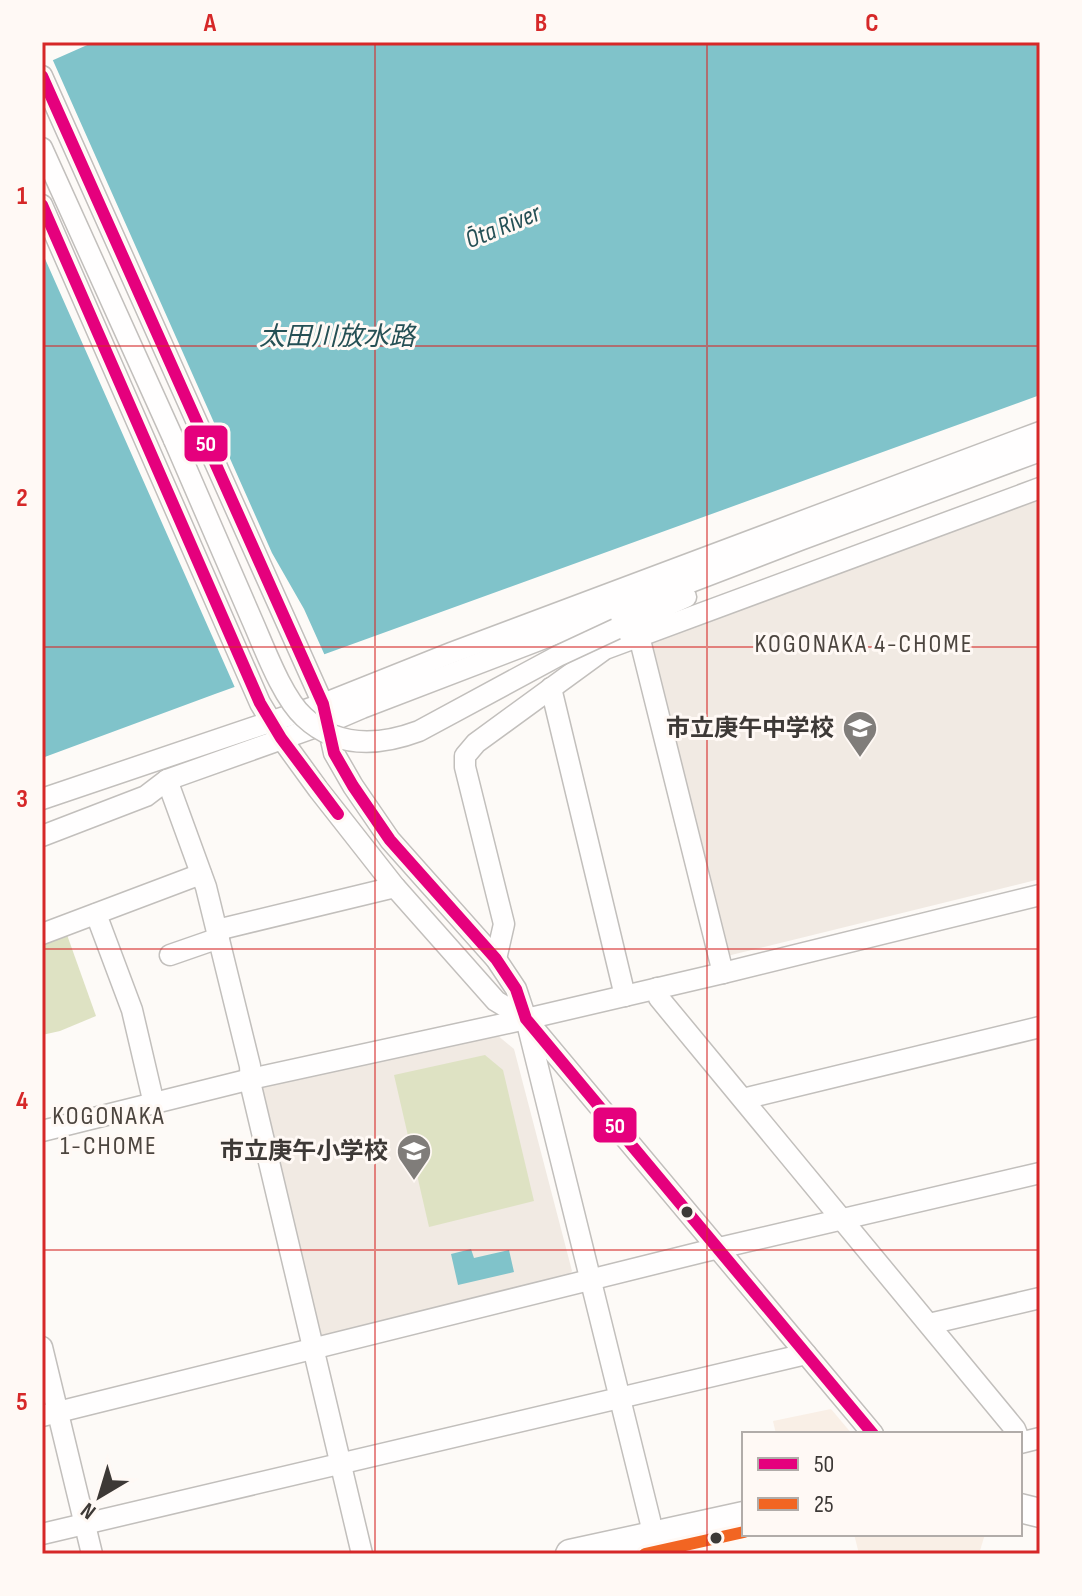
<svg xmlns="http://www.w3.org/2000/svg" width="1082" height="1596" font-family="'Sofia Sans Condensed','Noto Sans JP',sans-serif">
	<rect width="100%" height="100%" fill="#fdfaf7"/>
	<g fill="#f9efe6">
		<polygon points="831,1409 852,1434 776,1434 773,1421"/>
		<polygon points="854,1534 985,1534 979,1554 859,1554"/>
	</g>
	<g fill="#f1eae3">
		<polygon points="1040,494 1040,879 727,956 651,640"/>
		<polygon points="491,1030 514,1049 572,1271 567,1277 322,1339 317,1336 258,1092 267,1084"/>
	</g>
	<g fill="#dee2c3">
		<polygon points="66,932 96,1016 60,1031 42,1035 42,941"/>
		<polygon points="485,1055 503,1070 534,1201 429,1227 394,1075"/>
	</g>
	<g fill="#80c3ca">
		<polygon points="94,42 1040,42 1040,395 215,694 42,758 42,65"/>
		<polygon points="471,1249 474,1258 509,1250 514,1272 458,1285 451,1254"/>
	</g>
	<polygon fill="#fdfaf7" points="51,56 272,553 304,609 326,658 236,690 42,252 42,61"/>
	<g fill="none" stroke-linecap="round" stroke-linejoin="round">
		<g stroke="#c2bfbc" stroke-width="23">
			<g id="minor">
				<polyline points="42,76 323,704 334,753 353,786 390,840 496,959 516,989 526,1019 650,1520 656,1554"/>
				<polyline points="42,148 174,440"/>
				<polyline points="42,205 260,703 281,738 318,789 395,887 496,1001 526,1019 873,1434"/>
				<polyline points="616,629 686,597"/>
				<polyline points="639,636 723,973"/>
				<polyline points="551,688 625,996"/>
				<polyline points="167,780 327,723 362,708 800,540 1040,451"/>
				<polyline points="42,799 323,704 451,653 1040,432"/>
				<polyline points="42,836 146,796 167,780 206,887 250,1066 251,1086 362,1554"/>
				<polyline points="96,914 132,1010 154,1104"/>
				<polyline points="217,930 395,887"/>
				<polyline points="42,934 201,874"/>
				<polyline points="170,955 219,938"/>
				<polyline points="496,959 504,924 465,767 465,756 476,743 605,649 1040,488"/>
				<polyline points="657,988 659,998 1015,1429 1017,1434"/>
				<polyline points="743,1099 1040,1027"/>
				<polyline points="42,1131 251,1079 526,1019 723,973 1040,895"/>
				<polyline points="929,1324 1040,1298"/>
				<polyline points="42,1347 92,1554"/>
				<polyline points="42,1416 702,1252 1040,1173"/>
				<polyline points="1020,1443 1040,1438"/>
				<polyline points="42,1534 806,1354"/>
			</g>
		</g>
		<g stroke="#c2bfbc" stroke-width="31">
			<g id="highway">
				<polyline points="1020,1508 1040,1513"/>
				<polyline points="570,1554 744,1516"/>
			</g>
		</g>
		<use href="#minor" stroke="#fffefe" stroke-width="20"/>
		<use href="#highway" stroke="#fffefe" stroke-width="28"/>
		<g stroke="#c2bfbc" stroke-width="23" stroke-linecap="butt">
			<path id="minor-bridge" d="M 174,440 C 200,500 226,560 252,620 C 264,647 282,697 304,717 C 337,748 379,746 419,731 L 558,656 L 616,629"/>
		</g>
		<use href="#minor-bridge" stroke="#fffefe" stroke-width="20"/>
		<g stroke="#fff9f5" stroke-width="18">
			<g id="bus-1">
				<polyline points="42,76 323,704 334,753 353,786 390,840 496,959 516,989 526,1019 873,1434"/>
				<polyline points="42,205 260,703 281,738 338,814"/>
			</g>
		</g>
		<g stroke="#fff9f5" stroke-width="18">
			<polyline id="bus-2" points="645,1554 744,1532"/>
		</g>
		<use href="#bus-1" stroke="#e5007d" stroke-width="12"/>
		<use href="#bus-2" stroke="#f26522" stroke-width="12"/>
	</g>
	<path fill="none" stroke="#d62828" stroke-width="2" stroke-opacity="0.55" d="M 375,42 L 375,1554M 707,42 L 707,1554M 42,346 L 1040,346M 42,647 L 1040,647M 42,949 L 1040,949M 42,1250 L 1040,1250"/>
	<defs>
		<g id="school-pin" transform="scale(1.8)"><path d="M0 17L-7.5 6A9.5 9.5 0 1 1 7.5 6Z" fill="#807d7a" stroke="#fff9f5"/><path d="M0-5L7-2L0 1L-7-2ZM-4 1L0 2.5L4 1V4Q0 6-4 4Z" fill="#fff"/></g>
	</defs>
	<g fill-rule="evenodd">
		<use href="#school-pin" x="860" y="728"/>
		<use href="#school-pin" x="414" y="1151"/>
	</g>
	<g fill="#3d3936" stroke="#fff9f5" stroke-width="3">
		<circle cx="687" cy="1212" r="7"/>
		<circle cx="716" cy="1538" r="7"/>
	</g>
	<g text-anchor="middle" dominant-baseline="central" stroke-width="6" stroke-linejoin="round" paint-order="stroke">
		<g font-size="24" font-weight="bold" fill="#3d3936" stroke="#fff9f5" text-anchor="end">
			<text x="834" y="728">市立庚午中学校</text>
			<text x="388" y="1151">市立庚午小学校</text>
		</g>
		<g font-size="26" font-style="italic" fill="#255055" stroke="#fff9f5">
			<text transform="translate(503 227) rotate(-22)">Ōta River</text>
			<text x="337" y="337">太田川放水路</text>
		</g>
		<g font-size="26" letter-spacing="2" fill="#4c453f" stroke="#fff9f5">
			<text x="864" y="644">KOGONAKA 4-CHOME</text>
			<text x="109" y="1116">KOGONAKA<tspan x="109" dy="30">1-CHOME</tspan></text>
		</g>
	</g>
	<g stroke="#fff9f5" stroke-width="3">
		<rect x="183" y="424" width="46" height="39" rx="8" fill="#e5007d"/>
		<rect x="592" y="1106" width="46" height="38" rx="8" fill="#e5007d"/>
	</g>
	<g font-size="22" text-anchor="middle" font-weight="bold" fill="#fff">
		<text x="206" y="451">50</text>
		<text x="615" y="1133">50</text>
	</g>
	<rect width="1082" height="1596" fill="none" stroke="#fff9f5" stroke-width="88"/>
	<rect x="742" y="1432" width="280" height="104" fill="#fff9f5" stroke="#b1aca9" stroke-width="2"/>
	<rect x="758" y="1458" width="40" height="12" fill="#e5007d" stroke="#b1aca9" stroke-width="2"/>
	<text x="814" y="1472" font-size="24" fill="#3d3936">50</text>
	<rect x="758" y="1498" width="40" height="12" fill="#f26522" stroke="#b1aca9" stroke-width="2"/>
	<text x="814" y="1512" font-size="24" fill="#3d3936">25</text>
	<g transform="translate(100 1496) rotate(218)" stroke="#fff9f5" stroke-width="6" paint-order="stroke">
	<path d="M0-6L14 30L0 20L-14 30Z" fill="#3d3936"/>
	<text y="-12" font-size="22" font-weight="bold" text-anchor="middle" fill="#3d3936">N</text>
	</g>
	<rect x="44" y="44" width="994" height="1508" fill="none" stroke="#d62828" stroke-width="3"/>
	<g font-size="26" text-anchor="middle" font-weight="bold" fill="#d62828">
		<text x="210" y="31">A</text>
		<text x="541" y="31">B</text>
		<text x="872" y="31">C</text>
		<text x="22" y="204">1</text>
		<text x="22" y="506">2</text>
		<text x="22" y="807">3</text>
		<text x="22" y="1109">4</text>
		<text x="22" y="1410">5</text>
	</g>
</svg>
